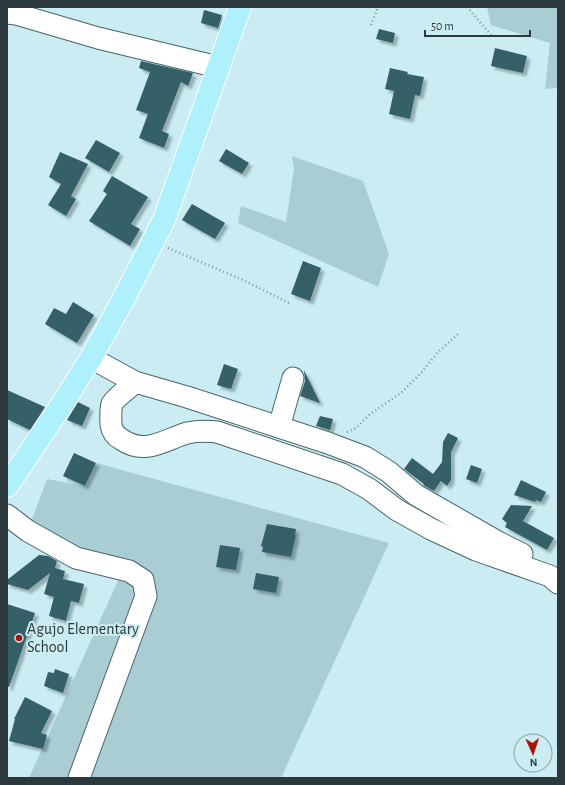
<svg xmlns="http://www.w3.org/2000/svg" width="565" height="785" font-family="'Alegreya Sans',sans-serif">
	<defs>
		<filter id="shadow"><feDropShadow dx="3.5" dy="3.5" stdDeviation="1" flood-color="#0004"/></filter>
	</defs>
	<rect width="100%" height="100%" fill="#caecf2"/>
	<g fill="#a9cdd3">
		<polygon points="487,7 558,7 558,88 545,89 550,43 491,25"/>
		<polygon points="292,156 363,181 389,254 378,287 238,223 241,206 286,222 294,169"/>
		<polygon points="96,463 389,543 281,778 29,778 126,563 77,553 30,525 47,479 85,486"/>
	</g>
	<g fill="#346068" filter="url(#shadow)">
		<polygon points="204,10 222,15 218,28 201,23"/>
		<polygon points="379,29 395,33 393,43 376,39"/>
		<polygon points="495,48 527,56 523,73 491,66"/>
		<polygon points="141,61 193,73 188,86 181,82 162,131 169,134 164,148 139,138 148,114 136,110 150,72 139,68"/>
		<polygon points="390,68 408,72 407,74 424,77 420,96 415,95 410,119 389,114 394,91 385,89"/>
		<polygon points="96,140 120,153 109,172 85,158"/>
		<polygon points="226,149 249,163 242,174 219,161"/>
		<polygon points="60,152 88,164 71,196 76,199 66,216 48,205 61,184 49,177"/>
		<polygon points="112,176 148,197 131,224 140,229 130,246 89,221 107,194 103,191"/>
		<polygon points="192,204 225,223 215,239 182,220"/>
		<polygon points="303,261 321,268 310,301 291,294"/>
		<polygon points="73,302 94,315 77,343 45,324 54,308 66,314"/>
		<polygon points="224,364 238,369 231,389 217,385"/>
		<polygon points="304,370 320,403 300,396 305,381"/>
		<polygon points="7,390 45,407 30,430 7,419"/>
		<polygon points="78,402 90,408 82,426 67,420"/>
		<polygon points="320,416 333,419 330,430 316,426"/>
		<polygon points="448,433 458,438 451,452 451,480 447,486 441,481 434,491 423,485 424,484 404,469 412,458 433,474 442,462 443,442"/>
		<polygon points="74,453 96,463 85,486 63,476"/>
		<polygon points="471,465 482,469 477,483 466,479"/>
		<polygon points="521,480 546,492 541,502 536,500 535,502 514,495"/>
		<polygon points="511,505 532,506 523,521 554,538 547,550 505,527 507,523 502,519"/>
		<polygon points="267,524 296,529 295,535 296,535 291,557 262,552 263,547 261,546"/>
		<polygon points="220,545 240,548 236,570 216,567"/>
		<polygon points="39,555 48,556 57,561 55,568 65,571 63,579 84,584 79,603 71,601 66,621 49,616 54,597 44,594 50,573 28,590 7,584 7,580"/>
		<polygon points="256,573 279,577 276,593 253,589"/>
		<polygon points="7,604 35,613 9,687 7,687"/>
		<polygon points="55,669 69,674 63,693 44,686 48,672 54,673"/>
		<polygon points="25,697 52,711 41,733 47,735 43,749 9,741 15,719 14,719"/>
	</g>
	<g fill="none" stroke-linecap="round" stroke-linejoin="round">
		<g stroke="#47656b" stroke-width="23">
			<g id="minor">
				<polyline points="7,13 16,14 98,38 218,67"/>
				<polyline points="91,358 135,382 187,397 328,443 365,457 389,472 416,495 498,542 522,554"/>
				<path d="M 135,382 C 129,388 115,398 112,404 C 110,410 111,419 111,425 C 112,431 115,436 121,439 C 145,456 164,440 187,433 C 197,431 207,431 217,432 L 342,474 L 369,489 L 397,510 L 431,529 L 476,550 L 550,576 L 558,583"/>
				<polyline points="279,427 293,378"/>
				<polyline points="7,515 28,531 76,558 129,571 143,580 146,596 79,778"/>
			</g>
		</g>
		<g stroke="#fff" stroke-width="24">
			<polyline id="major" points="7,486 61,406 91,358 123,300 164,220 240,7"/>
		</g>
		<g stroke="#7e959a" stroke-width="2.5" stroke-dasharray="1 3" stroke-linecap="butt">
			<polyline points="467,7 491,35"/>
			<polyline points="371,25 378,7"/>
			<polyline points="168,248 243,280 291,304"/>
			<polyline points="347,432 356,428 369,415 402,392 422,372 438,352 458,334"/>
		</g>
		<use href="#minor" stroke="#fff" stroke-width="21"/>
		<use href="#major" stroke="#aef0fb" stroke-width="22"/>
	</g>
	<circle fill="#a81509" stroke="#caecf2" stroke-width="1.5" cx="19" cy="638" r="4"/>
	<g text-anchor="middle" dominant-baseline="central" stroke-width="4" stroke-linejoin="round" paint-order="stroke">
		<g font-size="16" fill="#2c393c" stroke="#caecf2" text-anchor="start">
			<text x="27" y="629">Agujo Elementary<tspan x="27" dy="18">School</tspan></text>
		</g>
	</g>
	<rect width="565" height="785" fill="none" stroke="#2c393c" stroke-width="16"/>
	<g transform="translate(533 753) rotate(177)"><circle r="19" fill="#caecf2" stroke="#8ba4a9"/>
	<path d="M0-3L7 15L0 10L-7 15Z" fill="#a81509"/>
	<text y="-6" font-size="11" font-weight="bold" text-anchor="middle" fill="#2c393c">N</text>
	</g>
	<path d="M425 30v6h105v-6" fill="none" stroke="#2c393c" stroke-width="2"/>
	<text x="431" y="30" font-size="12" fill="#2c393c" stroke="#caecf2" stroke-width="3" paint-order="stroke">50 m</text>
</svg>
